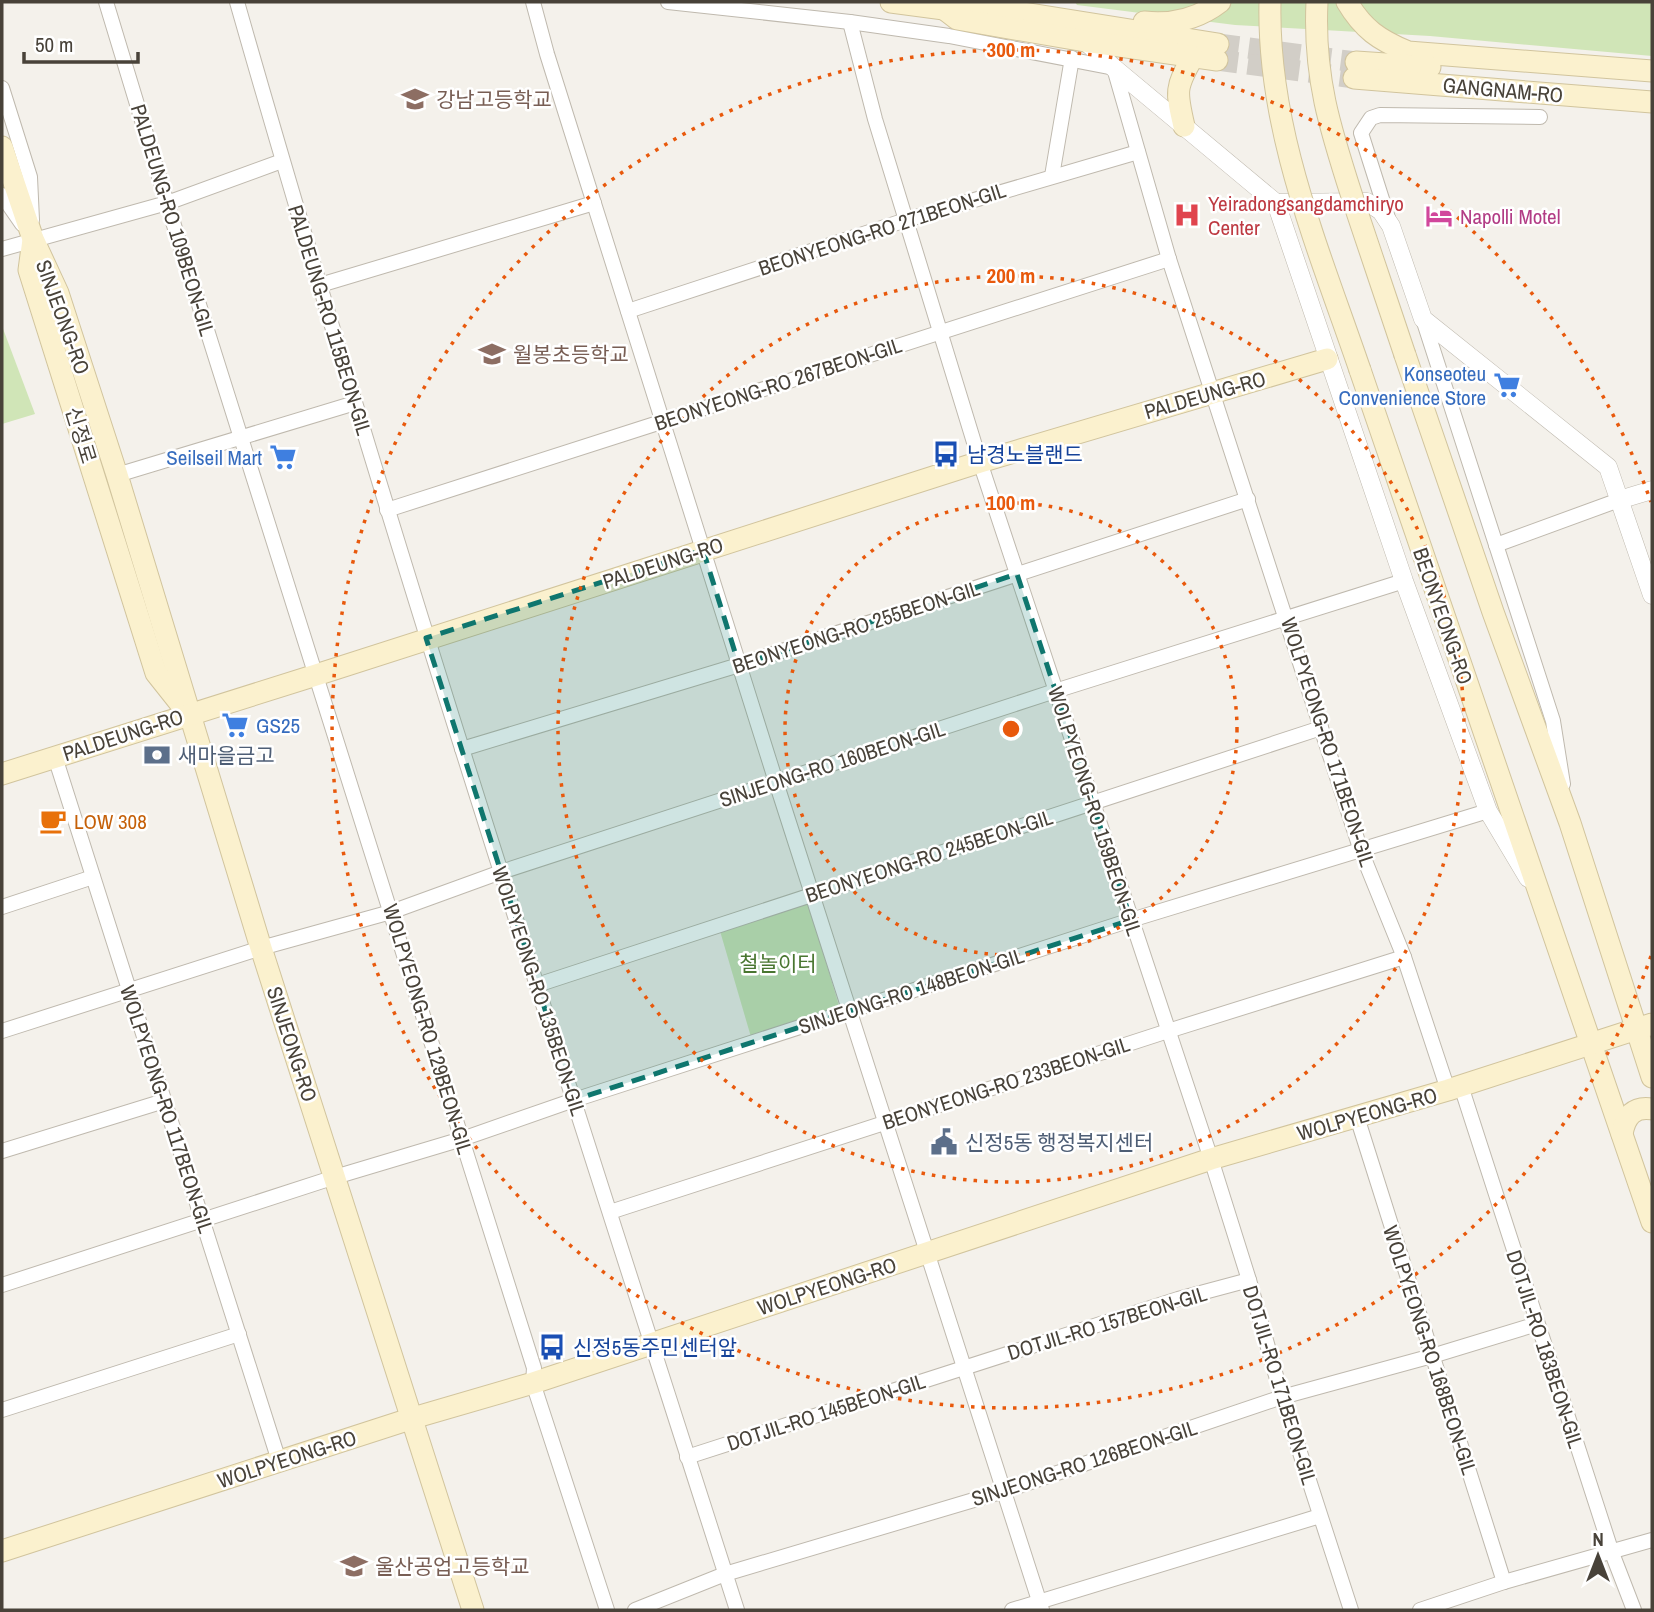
<svg xmlns="http://www.w3.org/2000/svg" width="1654" height="1612" font-family="'Archivo Narrow','Noto Sans KR',sans-serif">
	<rect width="100%" height="100%" fill="#f4f1eb"/>
	<g fill="#d0e5b7">
		<polygon points="1075,2 1652,2 1652,56 1430,36 1235,25 1077,5"/>
		<polygon points="2,326 35,414 2,424"/>
		<polygon points="808,902 840,1009 751,1037 720,931"/>
	</g>
	<g fill="none" stroke-linecap="round" stroke-linejoin="round">
		<g stroke="#d2cec7" stroke-width="21" stroke-dasharray="21 10" stroke-linecap="butt">
			<polyline points="1218,44 1356,62"/>
			<polyline points="1217,60 1354,78"/>
		</g>
		<g stroke="#bfb9ae" stroke-width="16">
			<g id="minor">
				<polyline points="106,2 167,203 534,1368 533,1383 607,1610"/>
				<path d="M 237,2 C 391,542 566,1075 737,1610"/>
				<polyline points="533,2 547,54 776,782 1042,1610"/>
				<polyline points="668,2 850,22 949,36 1114,68 1169,259 1361,851 1404,957 1448,1090"/>
				<polyline points="850,22 875,119 980,462 1211,1159 1249,1280 1282,1397 1351,1610"/>
				<polyline points="2,88 30,177 32,220"/>
				<polyline points="1052,176 1072,58"/>
				<polyline points="2,195 22,224"/>
				<polyline points="1388,218 1361,133 1371,118 1380,115 1540,117"/>
				<polyline points="2,249 167,203 282,161"/>
				<polyline points="320,285 594,203"/>
				<polyline points="628,311 906,220 1138,152"/>
				<polyline points="1423,319 1553,721 1563,784"/>
				<polyline points="117,475 355,403"/>
				<polyline points="387,510 1169,259"/>
				<polyline points="1496,545 1619,500"/>
				<polyline points="462,749 739,665 1248,499"/>
				<polyline points="55,757 279,1461"/>
				<polyline points="2,907 93,877"/>
				<polyline points="537,985 1321,728"/>
				<polyline points="2,1031 261,948 391,912 501,872 1055,691 1404,581"/>
				<polyline points="1461,1086 1612,1553 1634,1610"/>
				<polyline points="1357,1117 1504,1582"/>
				<polyline points="2,1151 164,1101"/>
				<polyline points="610,1212 1168,1031 1404,957"/>
				<polyline points="2,1285 335,1177 462,1139 574,1100 1131,920 1488,811"/>
				<polyline points="2,1410 239,1334"/>
				<polyline points="687,1457 1178,1299 1249,1280"/>
				<polyline points="635,1610 725,1574 1004,1491 1282,1397 1432,1356 1537,1324"/>
				<polyline points="1012,1610 1320,1516"/>
				<polyline points="1420,1610 1504,1582 1652,1540"/>
			</g>
		</g>
		<g stroke="#bfb9ae" stroke-width="19">
			<g id="tertiary">
				<polyline points="1081,37 1114,68 1276,203"/>
				<polyline points="1619,500 1652,490"/>
				<polyline points="1528,878 1488,811 1404,581 1276,203 1367,202 1381,211 1391,226 1423,319 1608,467 1652,595"/>
			</g>
		</g>
		<g stroke="#d1c49d" stroke-width="23">
			<g id="secondary">
				<polyline points="891,2 944,9 960,3 1218,44"/>
				<path d="M 1347,2 C 1363,29 1379,40 1408,52 L 1652,71"/>
				<polyline points="944,9 957,19 1085,41 1217,60"/>
				<path d="M 1144,22 C 1171,25 1198,19 1220,2"/>
				<polyline points="1356,62 1430,67"/>
				<polyline points="1354,78 1652,102"/>
				<path d="M 1184,126 C 1176,92 1175,87 1193,57"/>
				<polyline points="2,147 33,239 58,293 117,475 261,948 473,1610"/>
				<polyline points="33,240 29,270 156,673 183,707"/>
				<polyline points="1405,355 1493,612 1570,823 1652,1077"/>
				<polyline points="1360,370 1652,1222"/>
				<polyline points="2,774 316,675 980,462 1327,359"/>
				<path d="M 1622,1134 C 1625,1116 1634,1106 1652,1109"/>
				<polyline points="2,1551 413,1418 533,1383 1211,1159 1448,1090 1652,1024"/>
			</g>
		</g>
		<use href="#minor" stroke="#fff" stroke-width="14"/>
		<use href="#tertiary" stroke="#fff" stroke-width="18"/>
		<use href="#secondary" stroke="#fbf1ce" stroke-width="21"/>
		<g stroke="#d1c49d" stroke-width="23" stroke-linecap="butt">
			<g id="secondary-bridge">
				<path d="M 1270,2 C 1267,130 1319,250 1360,370"/>
				<path d="M 1317,2 C 1313,82 1333,137 1357,212 C 1373,260 1389,307 1405,355"/>
			</g>
		</g>
		<use href="#secondary-bridge" stroke="#fbf1ce" stroke-width="21"/>
	</g>
	<path fill="#0f766e" fill-opacity="0.2" stroke="#0f766e" stroke-width="5" stroke-dasharray="14 9" stroke-linejoin="round" d="M 703,550 L 739,665 L 1017,574 L 1131,920 L 574,1100 L 426,638 Z"/>
	<g fill="none" stroke="#e8590c" stroke-width="3.5" stroke-dasharray="3.5 7">
		<circle cx="1011" cy="729" r="226"/>
		<circle cx="1011" cy="729" r="453"/>
		<path d="M1651 956A679 679 0 1 1 1651 502"/>
	</g>
	<defs>
		<g id="school-bare" transform="scale(2.1)"><path d="M0-5L7-2L0 1L-7-2ZM-4 1L0 2.5L4 1V4Q0 6-4 4Z" fill="#8d6e63" stroke="#fff" stroke-width="2.5" paint-order="stroke"/></g>
		<g id="hospital-bare" transform="scale(2.1)"><path d="M-5-5h3v3.5h4V-5h3V5h-3V1.5h-4V5h-3Z" fill="#e0444e" stroke="#fff" stroke-width="2.5" paint-order="stroke"/></g>
		<g id="hotel-bare" transform="scale(2.1)"><path d="M-6-4.5h1.5V1H6V5H4.5V3h-9V5H-6ZM-4 0a1.8 1.8 0 1 1 3.6 0ZM.5 0V-2.5h3Q6-2.5 6 0Z" fill="#d1479c" stroke="#fff" stroke-width="2.5" paint-order="stroke"/></g>
		<g id="supermarket-bare" transform="scale(2.1)"><path d="M-6-5.5h2.5l.6 2H6L4.5 2H-2.5L-4.4-4H-6ZM-1.5 3.2a1.3 1.3 0 1 0 .1 0ZM3 3.2a1.3 1.3 0 1 0 .1 0Z" fill="#3f7fe0" stroke="#fff" stroke-width="2.5" paint-order="stroke"/></g>
		<g id="bus-bare" transform="scale(2.1)"><path d="M-5-6H5V4H4V6H2V4H-2V6H-4V4H-5ZM-3.5-4V0h7V-4ZM-3.5 1.2v1.5H-2V1.2ZM2 1.2v1.5H3.5V1.2Z" fill="#1a4fb4" stroke="#fff" stroke-width="2.5" paint-order="stroke"/></g>
		<g id="bank-bare" transform="scale(2.1)"><path d="M-6-4H6V4H-6ZM0-2.3a2.3 2.3 0 1 0 0 4.6a2.3 2.3 0 1 0 0-4.6Z" fill="#5c6f8a" stroke="#fff" stroke-width="2.5" paint-order="stroke"/></g>
		<g id="cafe-bare" transform="scale(2.1)"><path d="M-5.5-4.5H6V0H3Q3 3.5 0 3.5H-2.5Q-5.5 3.5-5.5 0ZM3-3.2v2h1.7v-2ZM-6 4.5H4V6H-6Z" fill="#e8710a" stroke="#fff" stroke-width="2.5" paint-order="stroke"/></g>
		<g id="civic-bare" transform="scale(2.1)"><path d="M-.6-6.5H3V-4.5H.6V-3L4-1V1h2V6H-6V1h2V-1L-.6-3ZM-1.2 2.5V6h2.4V2.5Z" fill="#5c6f8a" stroke="#fff" stroke-width="2.5" paint-order="stroke"/></g>
	</defs>
	<g fill-rule="evenodd">
		<use href="#school-bare" x="415" y="99"/>
		<use href="#hospital-bare" x="1187" y="215"/>
		<use href="#hotel-bare" x="1439" y="216"/>
		<use href="#school-bare" x="492" y="354"/>
		<use href="#supermarket-bare" x="1507" y="385"/>
		<use href="#bus-bare" x="946" y="454"/>
		<use href="#supermarket-bare" x="283" y="457"/>
		<use href="#supermarket-bare" x="235" y="725"/>
		<use href="#bank-bare" x="157" y="755"/>
		<use href="#cafe-bare" x="53" y="821"/>
		<use href="#civic-bare" x="944" y="1142"/>
		<use href="#bus-bare" x="552" y="1347"/>
		<use href="#school-bare" x="354" y="1566"/>
	</g>
	<g text-anchor="middle" dominant-baseline="central" stroke-width="5" stroke-linejoin="round" paint-order="stroke">
		<g font-size="21" fill="#484239" stroke="#fff">
			<text transform="translate(1503 90) rotate(5)">GANGNAM-RO</text>
			<text transform="translate(173 220) rotate(73)">PALDEUNG-RO 109BEON-GIL</text>
			<text transform="translate(882 229) rotate(-18)">BEONYEONG-RO 271BEON-GIL</text>
			<text transform="translate(63 317) rotate(70)">SINJEONG-RO</text>
			<text transform="translate(330 320) rotate(73)">PALDEUNG-RO 115BEON-GIL</text>
			<text transform="translate(778 384) rotate(-18)">BEONYEONG-RO 267BEON-GIL</text>
			<text transform="translate(1205 395) rotate(-16)">PALDEUNG-RO</text>
			<text transform="translate(81 435) rotate(73)">신정로</text>
			<text transform="translate(663 563) rotate(-18)">PALDEUNG-RO</text>
			<text transform="translate(1443 616) rotate(71)">BEONYEONG-RO</text>
			<text transform="translate(856 627) rotate(-18)">BEONYEONG-RO 255BEON-GIL</text>
			<text transform="translate(123 735) rotate(-18)">PALDEUNG-RO</text>
			<text transform="translate(1328 742) rotate(72)">WOLPYEONG-RO 171BEON-GIL</text>
			<text transform="translate(832 764) rotate(-18)">SINJEONG-RO 160BEON-GIL</text>
			<text transform="translate(1095 811) rotate(72)">WOLPYEONG-RO 159BEON-GIL</text>
			<text transform="translate(929 856) rotate(-18)">BEONYEONG-RO 245BEON-GIL</text>
			<text transform="translate(539 991) rotate(72)">WOLPYEONG-RO 135BEON-GIL</text>
			<text transform="translate(911 991) rotate(-18)">SINJEONG-RO 148BEON-GIL</text>
			<text transform="translate(428 1029) rotate(73)">WOLPYEONG-RO 129BEON-GIL</text>
			<text transform="translate(292 1044) rotate(72)">SINJEONG-RO</text>
			<text transform="translate(1006 1083) rotate(-18)">BEONYEONG-RO 233BEON-GIL</text>
			<text transform="translate(167 1109) rotate(72)">WOLPYEONG-RO 117BEON-GIL</text>
			<text transform="translate(1367 1114) rotate(-16)">WOLPYEONG-RO</text>
			<text transform="translate(827 1286) rotate(-18)">WOLPYEONG-RO</text>
			<text transform="translate(1107 1323) rotate(-17)">DOTJIL-RO 157BEON-GIL</text>
			<text transform="translate(1545 1349) rotate(72)">DOTJIL-RO 183BEON-GIL</text>
			<text transform="translate(1430 1350) rotate(72)">WOLPYEONG-RO 168BEON-GIL</text>
			<text transform="translate(1280 1385) rotate(73)">DOTJIL-RO 171BEON-GIL</text>
			<text transform="translate(826 1412) rotate(-18)">DOTJIL-RO 145BEON-GIL</text>
			<text transform="translate(287 1459) rotate(-18)">WOLPYEONG-RO</text>
			<text transform="translate(1084 1463) rotate(-18)">SINJEONG-RO 126BEON-GIL</text>
		</g>
		<g font-size="21" fill="#785e54" stroke="#fff" text-anchor="start">
			<text x="436" y="99">강남고등학교</text>
			<text x="513" y="354">월봉초등학교</text>
			<text x="375" y="1566">울산공업고등학교</text>
		</g>
		<g font-size="21" fill="#be3a42" stroke="#fff" text-anchor="start">
			<text x="1208" y="203">Yeiradongsangdamchiryo<tspan x="1208" dy="24">Center</tspan></text>
		</g>
		<g font-size="21" fill="#b23c85" stroke="#fff" text-anchor="start">
			<text x="1460" y="216">Napolli Motel</text>
		</g>
		<g font-size="21" fill="#366cbe" stroke="#fff" text-anchor="end">
			<text x="1486" y="373">Konseoteu<tspan x="1486" dy="24">Convenience Store</tspan></text>
			<text x="262" y="457">Seilseil Mart</text>
			<text x="256" y="725" text-anchor="start">GS25</text>
		</g>
		<g font-size="21" fill="#164399" stroke="#fff" text-anchor="start">
			<text x="967" y="454">남경노블랜드</text>
			<text x="573" y="1347">신정5동주민센터앞</text>
		</g>
		<g font-size="21" fill="#4e5e75" stroke="#fff" text-anchor="start">
			<text x="178" y="755">새마을금고</text>
			<text x="965" y="1142">신정5동 행정복지센터</text>
		</g>
		<g font-size="21" fill="#c56008" stroke="#fff" text-anchor="start">
			<text x="74" y="821">LOW 308</text>
		</g>
		<g font-size="21" fill="#497630" stroke="#fff">
			<text x="778" y="963">철놀이터</text>
		</g>
	</g>
	<circle cx="1011" cy="729" r="10" fill="#e8590c" stroke="#fff" stroke-width="3.5"/>
	<g font-size="21" text-anchor="middle" font-weight="bold" fill="#e8590c" stroke="#fff" stroke-width="5" stroke-linejoin="round" paint-order="stroke">
		<text x="1011" y="57">300 m</text>
		<text x="1011" y="283">200 m</text>
		<text x="1011" y="510">100 m</text>
	</g>
	<rect width="1654" height="1612" fill="none" stroke="#484239" stroke-width="7"/>
	<g transform="translate(1598 1556)" stroke="#ffffff" stroke-width="5" paint-order="stroke">
	<path d="M0-5L12 26L0 18L-12 26Z" fill="#484239"/>
	<text y="-10" font-size="19" font-weight="bold" text-anchor="middle" fill="#484239">N</text>
	</g>
	<path d="M24 52v10h114v-10" fill="none" stroke="#484239" stroke-width="3.5"/>
	<text x="35" y="52" font-size="21" fill="#484239" stroke="#ffffff" stroke-width="5" paint-order="stroke">50 m</text>
</svg>
